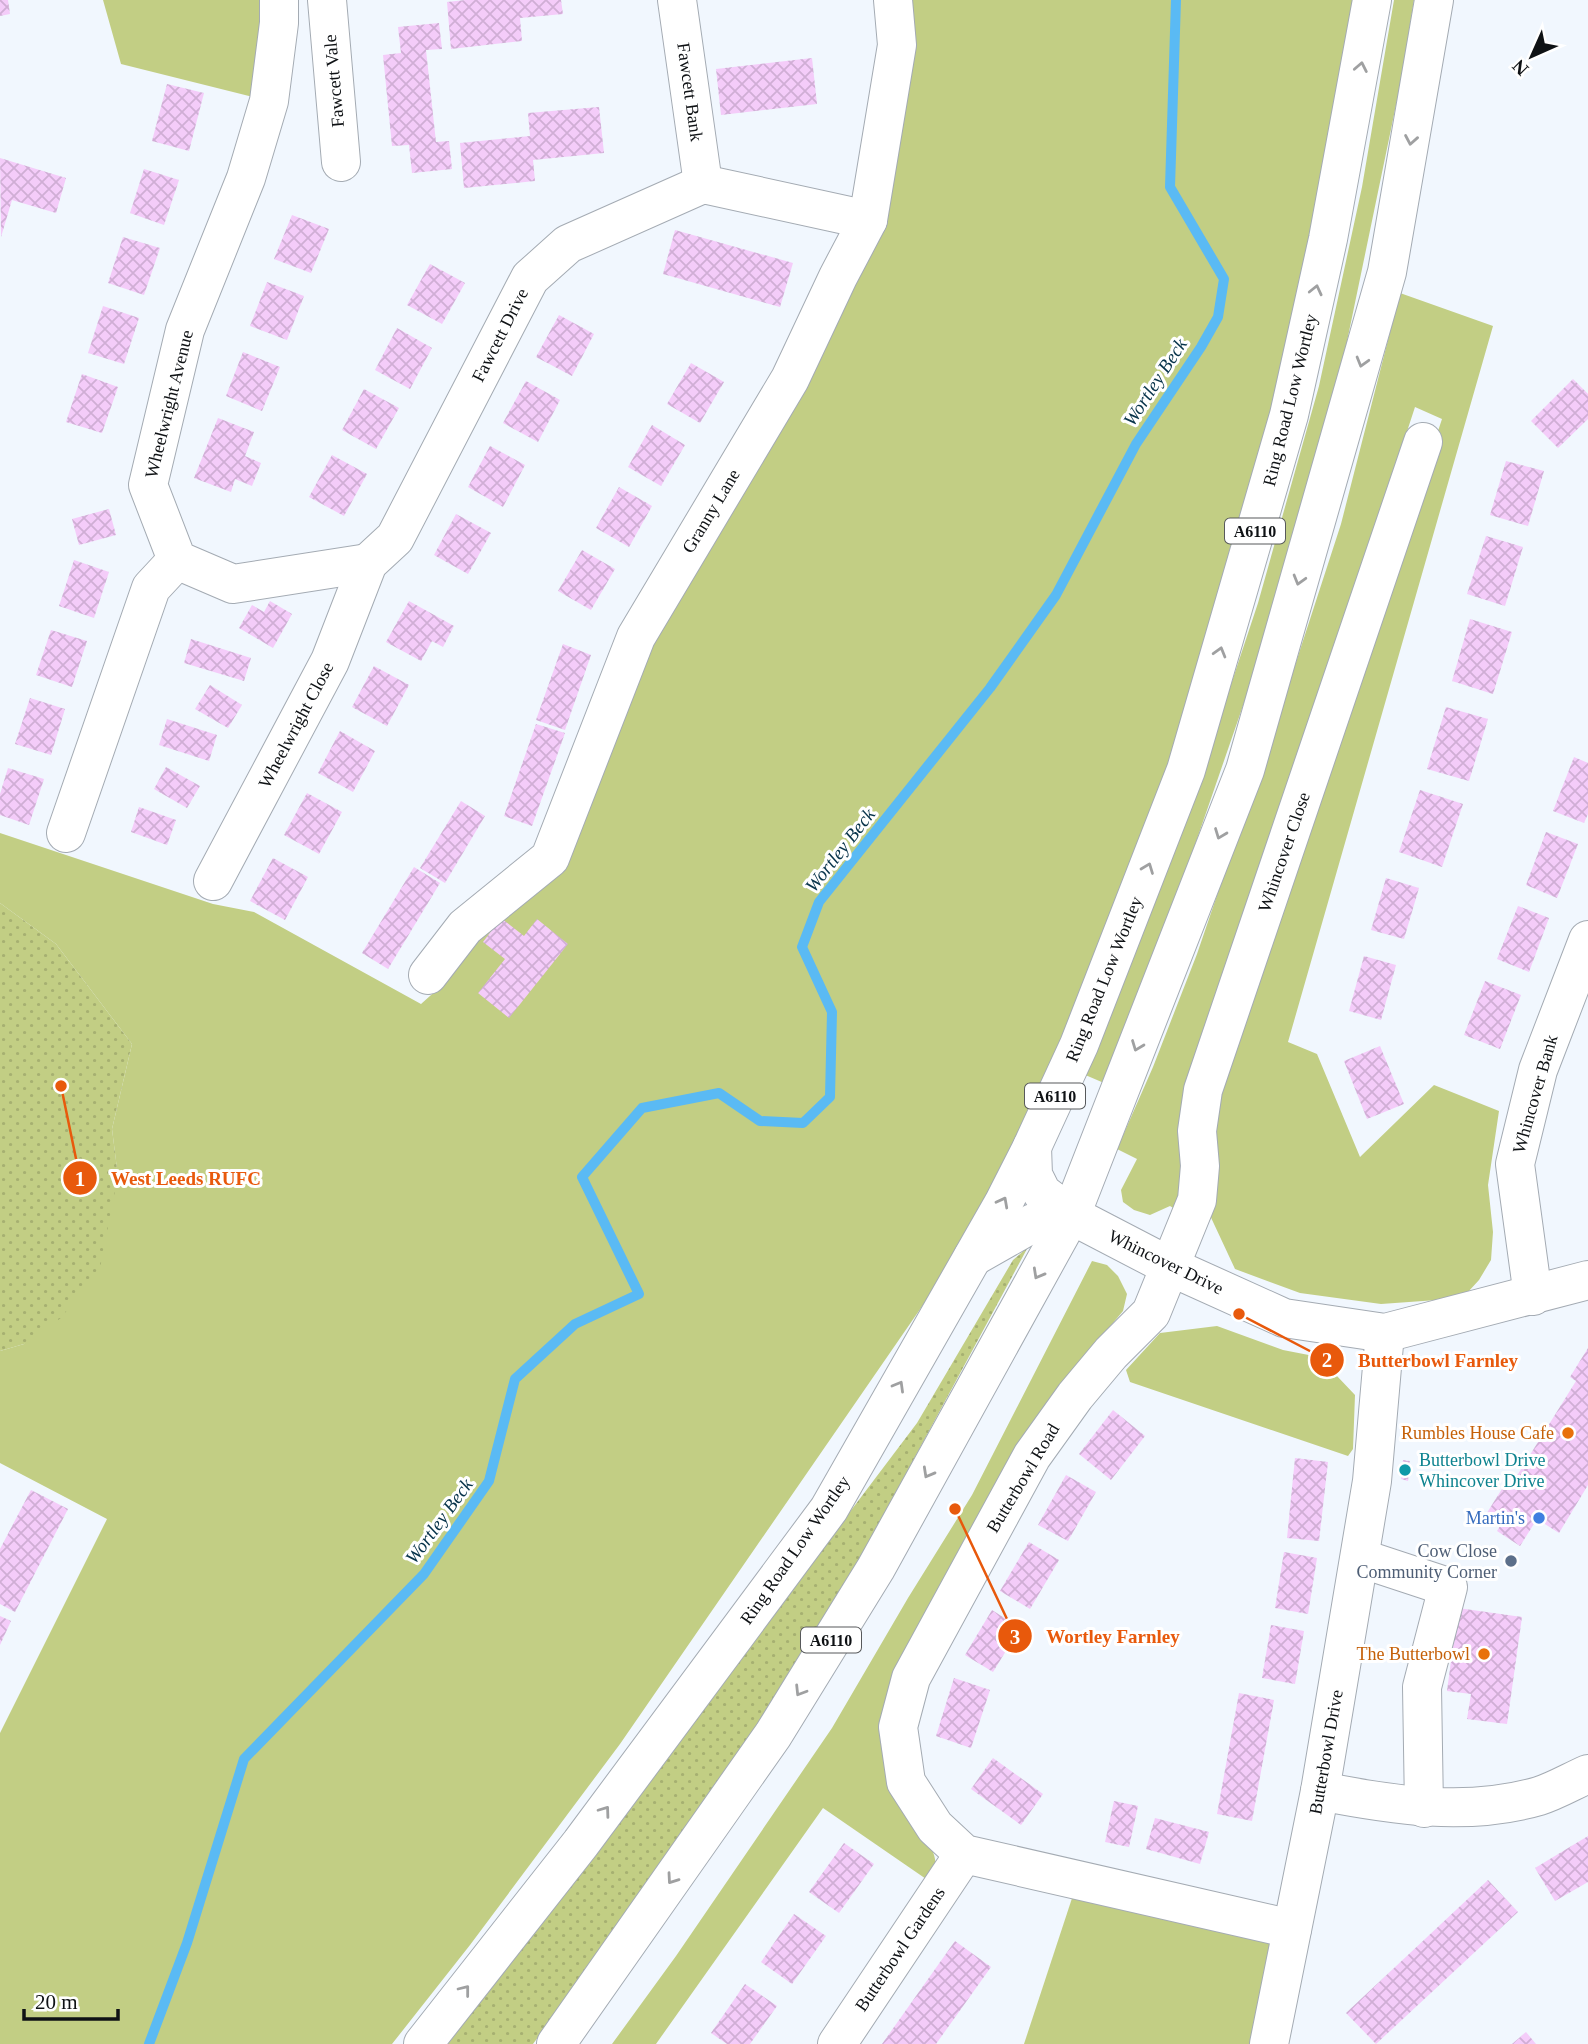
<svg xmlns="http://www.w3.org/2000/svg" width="1588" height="2044" font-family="Georgia,serif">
	<defs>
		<pattern id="park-dots" width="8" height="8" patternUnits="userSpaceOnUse" patternTransform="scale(1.75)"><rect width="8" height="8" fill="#c2ce84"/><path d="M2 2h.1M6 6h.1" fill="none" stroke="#a6b071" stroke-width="1.8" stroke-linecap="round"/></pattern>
		<pattern id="building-cross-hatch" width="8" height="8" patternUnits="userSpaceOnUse" patternTransform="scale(1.75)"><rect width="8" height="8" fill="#f4ccf9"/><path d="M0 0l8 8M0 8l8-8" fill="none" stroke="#d0aed5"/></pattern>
	</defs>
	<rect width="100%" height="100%" fill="#f1f7fe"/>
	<g fill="#c2ce84">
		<polygon points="103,0 279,0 269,101 121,64"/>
		<polygon points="893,0 1372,0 1186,770 1032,1147 620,1744 470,1945 392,2044 0,2044 0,1733 107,1519 0,1463 0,1351 24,1344 118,1177 112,1129 132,1044 56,944 0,903 0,833 213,904 254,912 421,1004 449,979 465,927 550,858 636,637 838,277"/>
		<polygon points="1394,0 1414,0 1401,81 1345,351 1276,610 1167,926 1104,1083 1083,1074 1195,793 1258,603 1319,386 1362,187"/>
		<polygon points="1400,293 1493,326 1288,1042 1317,1054 1360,1157 1434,1085 1499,1111 1488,1185 1493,1232 1491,1260 1479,1280 1468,1292 1437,1300 1381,1304 1300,1293 1235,1269 1207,1209 1209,1121 1442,419 1415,407 1296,771 1185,1152 1178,1211 1170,1206 1150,1215 1134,1210 1123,1202 1121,1190 1137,1159 1117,1149 1153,1067 1197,954 1286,693 1341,524"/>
		<path d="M 1092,1261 L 1107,1265 L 1118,1276 L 1127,1294 L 1123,1311 L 1071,1373 L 889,1690 L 929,1842 C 936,1859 939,1865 929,1881 L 823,1808 L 656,2044 L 612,2044 L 676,1956 L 832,1728 L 908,1598 L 972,1495 Z"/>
		<polygon points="1217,1326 1283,1350 1319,1357 1355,1395 1353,1449 1348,1456 1130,1382 1126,1370 1160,1333"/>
		<polygon points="1078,1880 1292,1929 1269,2044 1024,2044"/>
	</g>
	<g fill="url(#park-dots)">
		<polygon points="0,903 56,944 132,1044 112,1129 118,1176 100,1268 61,1318 24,1344 0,1351"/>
		<polygon points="1028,1247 823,1628 656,1877 533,2044 448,2044 917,1423 1013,1260"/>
	</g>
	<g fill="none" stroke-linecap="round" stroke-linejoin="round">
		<polyline stroke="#5abaf4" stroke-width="10" points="149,2044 187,1943 244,1759 424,1574 489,1481 515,1379 575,1324 639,1294 582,1177 642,1108 719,1093 760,1121 803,1123 830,1097 832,1012 802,947 819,902 990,688 1056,595 1136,444 1201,347 1218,317 1224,279 1170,187 1176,0"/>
	</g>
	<g fill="url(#building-cross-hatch)">
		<polygon points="0,0 8,0 10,14 0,16"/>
		<polygon points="465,0 561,0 563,14 520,18 522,41 451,49 447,2"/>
		<polygon points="439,23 442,49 426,50 436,142 449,141 452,169 412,173 409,145 392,146 383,55 401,53 398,27"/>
		<polygon points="812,58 817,104 721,115 716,69"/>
		<polygon points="167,84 204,93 189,151 152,141"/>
		<polygon points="599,107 604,153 533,160 535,181 464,188 460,143 530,136 528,113"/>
		<polygon points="0,158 66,178 56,213 12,200 1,237"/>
		<polygon points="144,169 179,180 164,225 130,213"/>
		<polygon points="292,215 329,229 311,273 274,259"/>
		<polygon points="675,230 793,263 780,307 663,274"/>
		<polygon points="123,237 160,248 144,295 108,283"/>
		<polygon points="430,264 465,283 442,324 407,305"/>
		<polygon points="267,282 304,296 287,340 250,326"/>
		<polygon points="103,306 139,318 124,364 88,353"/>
		<polygon points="559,315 594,334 572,376 536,357"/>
		<polygon points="397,328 432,348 410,389 375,370"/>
		<polygon points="243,352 280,367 262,411 226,396"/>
		<polygon points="691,363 724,382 700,423 667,404"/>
		<polygon points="82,374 118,387 102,433 66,422"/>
		<polygon points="1573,379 1588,394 1588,419 1558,448 1531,421"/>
		<polygon points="526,381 560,400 538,442 503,423"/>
		<polygon points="364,389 399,408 376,449 342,430"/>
		<polygon points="218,418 254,432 245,456 261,463 252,486 235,479 231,492 194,478"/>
		<polygon points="652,425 685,445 661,486 628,467"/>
		<polygon points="490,446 525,465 503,507 468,487"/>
		<polygon points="332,455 367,474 344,516 309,497"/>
		<polygon points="1506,461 1544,471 1528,526 1490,515"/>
		<polygon points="619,487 652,506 629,547 596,528"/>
		<polygon points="109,509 116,535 79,545 72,519"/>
		<polygon points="456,514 491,533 468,574 434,555"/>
		<polygon points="1486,536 1523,547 1505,606 1467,594"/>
		<polygon points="582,550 615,569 591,610 558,591"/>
		<polygon points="74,560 109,572 94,618 59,606"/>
		<polygon points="270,601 292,614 273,648 239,628 252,605 264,612"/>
		<polygon points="409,601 454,626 443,647 432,641 421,661 386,642"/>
		<polygon points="1470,619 1512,632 1493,694 1452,681"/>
		<polygon points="51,630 87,641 72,687 36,675"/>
		<polygon points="191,639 251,658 244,681 184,663"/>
		<polygon points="563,644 591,655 565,730 536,720"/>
		<polygon points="374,666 409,685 387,726 352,707"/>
		<polygon points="210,685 242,705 228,728 195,709"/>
		<polygon points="30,698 65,709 51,755 15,744"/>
		<polygon points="1446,707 1488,719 1469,781 1427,769"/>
		<polygon points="167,719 217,735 209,761 159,745"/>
		<polygon points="536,724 565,733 532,826 504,816"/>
		<polygon points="340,731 375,751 353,792 318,773"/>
		<polygon points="1574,757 1588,763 1588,814 1584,823 1553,811"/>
		<polygon points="166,767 200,786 187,808 154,789"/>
		<polygon points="8,768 44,779 29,825 0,815 0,794"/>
		<polygon points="1420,790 1463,804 1442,867 1399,852"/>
		<polygon points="307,793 342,812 319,854 284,835"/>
		<polygon points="461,801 485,816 445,883 420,868"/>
		<polygon points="139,807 176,820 167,845 131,832"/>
		<polygon points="1546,832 1578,844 1557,898 1526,885"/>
		<polygon points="273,858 308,877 285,920 250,901"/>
		<polygon points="414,867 440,883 388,969 362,953"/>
		<polygon points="1386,878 1419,888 1404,939 1371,930"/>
		<polygon points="1518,906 1549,918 1529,972 1497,959"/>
		<polygon points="501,918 524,936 537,919 568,944 509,1018 478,993 505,959 483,942"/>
		<polygon points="1364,956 1396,965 1381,1020 1349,1011"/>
		<polygon points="1485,981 1521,995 1500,1049 1464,1035"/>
		<polygon points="1380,1046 1404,1104 1367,1119 1344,1061"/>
		<polygon points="1588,1348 1588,1485 1559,1533 1537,1519 1520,1546 1497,1531 1500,1526 1485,1516 1505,1484 1510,1487 1576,1381 1570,1377"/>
		<polygon points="1113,1410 1145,1436 1111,1480 1079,1454"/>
		<polygon points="1295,1458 1328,1462 1319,1541 1287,1538"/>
		<polygon points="1403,1460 1410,1461 1408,1481 1401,1479"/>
		<polygon points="1066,1475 1096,1492 1068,1541 1038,1525"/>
		<polygon points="31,1490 68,1509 15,1612 0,1604 0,1549"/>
		<polygon points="1029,1542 1059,1560 1030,1609 1000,1591"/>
		<polygon points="1284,1552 1317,1558 1308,1614 1275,1608"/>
		<polygon points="1458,1608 1522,1617 1507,1724 1467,1719 1471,1694 1447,1691"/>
		<polygon points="992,1610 1020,1628 993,1672 965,1655"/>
		<polygon points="0,1616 11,1621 0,1645"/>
		<polygon points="1271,1625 1304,1631 1295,1684 1262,1678"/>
		<polygon points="954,1678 990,1690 971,1748 936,1736"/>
		<polygon points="1239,1693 1274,1700 1252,1821 1217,1814"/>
		<polygon points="993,1758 1043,1794 1021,1825 971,1789"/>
		<polygon points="1114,1801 1138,1806 1129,1847 1105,1842"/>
		<polygon points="1155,1818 1209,1832 1200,1864 1146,1849"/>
		<polygon points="1588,1836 1588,1882 1555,1901 1535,1868"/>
		<polygon points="844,1843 874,1864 839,1913 809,1892"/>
		<polygon points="1488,1880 1518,1912 1376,2044 1346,2013"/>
		<polygon points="794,1914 826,1936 792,1984 761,1962"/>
		<polygon points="955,1941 991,1967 936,2044 882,2044"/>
		<polygon points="745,1984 777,2006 750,2044 727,2044 711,2033"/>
		<polygon points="1526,2032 1536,2044 1512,2044"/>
	</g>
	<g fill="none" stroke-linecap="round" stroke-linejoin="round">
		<g stroke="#a4abb3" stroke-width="40">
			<g id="minor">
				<polyline points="279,0 279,23 269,101 246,178 185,330 148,485 177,560 233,584 368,563"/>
				<polyline points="327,0 341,162"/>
				<polyline points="677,0 703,184"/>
				<polyline points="66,833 151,588 177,560"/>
				<polyline points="213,881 330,661 368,563 395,538 530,278 568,244 703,184 868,220"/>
				<polyline points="428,975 465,927 550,858 636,637 790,379 838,277 868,220 897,45 893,0"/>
				<polyline points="1032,1147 1033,1175 1042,1193 1071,1215 1171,1267 1284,1318 1385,1333 1588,1280"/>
				<polyline points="1533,1296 1515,1164 1538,1070 1588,940"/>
				<polyline points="1360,1558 1448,1587 1422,1687 1424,1808"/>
				<path d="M 1320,1791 C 1392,1805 1467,1817 1539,1796 C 1555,1791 1572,1781 1588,1774"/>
				<polyline points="1292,1929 964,1854 935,1827 906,1782 898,1727 911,1678 1032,1456 1075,1396 1111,1353 1151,1313 1197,1200 1200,1166 1197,1131 1203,1090 1423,442"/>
				<polyline points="837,2044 964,1854"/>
				<polyline points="1269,2044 1320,1791 1372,1481 1385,1333"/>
			</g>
		</g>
		<g stroke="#a4abb3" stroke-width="40">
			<g id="highway">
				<polyline points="973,1257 1033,1223 1071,1215"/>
				<polyline points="423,2044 581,1843 829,1509 1003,1204 1032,1147 1079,1045 1186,770 1289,415 1328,239 1372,0"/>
				<polyline points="556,2044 773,1735 876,1568 1071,1215 1245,770 1387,272 1434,0"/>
			</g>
		</g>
		<use href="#minor" stroke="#fff" stroke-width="38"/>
		<use href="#highway" stroke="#fff" stroke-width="38"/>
	</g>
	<defs><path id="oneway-chevron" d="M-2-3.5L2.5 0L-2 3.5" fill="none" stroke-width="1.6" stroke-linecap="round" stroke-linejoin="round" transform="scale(1.75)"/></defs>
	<g stroke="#9fa0a1">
		<use href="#oneway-chevron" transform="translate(1361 67) rotate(-79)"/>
		<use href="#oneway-chevron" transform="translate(1411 140) rotate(100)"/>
		<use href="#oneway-chevron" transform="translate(1316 290) rotate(-77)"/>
		<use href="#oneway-chevron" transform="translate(1362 362) rotate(106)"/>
		<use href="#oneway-chevron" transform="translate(1299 580) rotate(106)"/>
		<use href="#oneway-chevron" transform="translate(1220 652) rotate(-74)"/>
		<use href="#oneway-chevron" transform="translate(1220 834) rotate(111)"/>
		<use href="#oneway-chevron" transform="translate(1148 868) rotate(-69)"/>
		<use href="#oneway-chevron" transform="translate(1137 1046) rotate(111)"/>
		<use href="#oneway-chevron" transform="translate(1003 1202) rotate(-62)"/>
		<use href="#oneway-chevron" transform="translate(1038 1274) rotate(119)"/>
		<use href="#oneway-chevron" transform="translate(899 1386) rotate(-60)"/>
		<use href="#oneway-chevron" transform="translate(928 1473) rotate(119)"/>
		<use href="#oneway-chevron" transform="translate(800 1691) rotate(122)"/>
		<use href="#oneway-chevron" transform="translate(605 1811) rotate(-54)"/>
		<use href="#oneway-chevron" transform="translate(672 1879) rotate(125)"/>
		<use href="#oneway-chevron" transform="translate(465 1990) rotate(-52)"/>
	</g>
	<g fill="#e8710a" stroke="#fff" stroke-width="2.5">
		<circle cx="1568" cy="1433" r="7"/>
		<circle cx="1484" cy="1654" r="7"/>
	</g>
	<circle fill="#0f9aa8" stroke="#fff" stroke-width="2.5" cx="1405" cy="1470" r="7"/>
	<circle fill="#3f7fe0" stroke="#fff" stroke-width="2.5" cx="1539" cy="1518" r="7"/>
	<circle fill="#5c6f8a" stroke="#fff" stroke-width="2.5" cx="1511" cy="1561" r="7"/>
	<g text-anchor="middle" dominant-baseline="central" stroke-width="6" stroke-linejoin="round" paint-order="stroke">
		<g fill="#fff" stroke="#57595b" stroke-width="2">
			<rect x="1225" y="518.5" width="60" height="25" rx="5"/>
			<rect x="1025" y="1083.5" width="60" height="25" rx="5"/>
			<rect x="801" y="1627.5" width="60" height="25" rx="5"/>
		</g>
		<g font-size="16" font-weight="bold" fill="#0f1215">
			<text x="1255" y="531">A6110</text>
			<text x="1055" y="1096">A6110</text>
			<text x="831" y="1640">A6110</text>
		</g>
		<g font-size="18" fill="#0f1215" stroke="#fff">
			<text transform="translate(334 81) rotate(-95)">Fawcett Vale</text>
			<text transform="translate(690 92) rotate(82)">Fawcett Bank</text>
			<text transform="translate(500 335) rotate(-63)">Fawcett Drive</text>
			<text transform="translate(1290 400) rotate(-76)">Ring Road Low Wortley</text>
			<text transform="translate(169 404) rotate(-76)">Wheelwright Avenue</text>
			<text transform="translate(711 511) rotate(-59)">Granny Lane</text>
			<text transform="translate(296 725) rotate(-62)">Wheelwright Close</text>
			<text transform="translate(1284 852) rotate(-71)">Whincover Close</text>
			<text transform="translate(1104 979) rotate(-68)">Ring Road Low Wortley</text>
			<text transform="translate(1535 1094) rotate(-74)">Whincover Bank</text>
			<text transform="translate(1166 1262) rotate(26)">Whincover Drive</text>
			<text transform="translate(1023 1478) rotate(-59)">Butterbowl Road</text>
			<text transform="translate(795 1550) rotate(-55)">Ring Road Low Wortley</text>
			<text transform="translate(1326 1752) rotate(-80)">Butterbowl Drive</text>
			<text transform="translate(900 1949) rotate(-56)">Butterbowl Gardens</text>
		</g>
		<g font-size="18" fill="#c56008" stroke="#fff" text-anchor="end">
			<text x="1554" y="1433">Rumbles House Cafe</text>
			<text x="1470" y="1654">The Butterbowl</text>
		</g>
		<g font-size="18" fill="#0d838f" stroke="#fff" text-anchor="start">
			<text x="1419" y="1460">Butterbowl Drive<tspan x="1419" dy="21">Whincover Drive</tspan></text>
		</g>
		<g font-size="18" fill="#366cbe" stroke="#fff" text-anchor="end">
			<text x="1525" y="1518">Martin's</text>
		</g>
		<g font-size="18" fill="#4e5e75" stroke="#fff" text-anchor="end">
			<text x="1497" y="1551">Cow Close<tspan x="1497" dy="21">Community Corner</tspan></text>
		</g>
		<g font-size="19" font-style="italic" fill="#07334a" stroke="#fff">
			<text transform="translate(1155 382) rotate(-57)">Wortley Beck</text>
			<text transform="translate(840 850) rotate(-52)">Wortley Beck</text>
			<text transform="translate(439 1521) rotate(-54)">Wortley Beck</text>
		</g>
	</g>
	<path fill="none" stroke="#e8590c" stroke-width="2.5" d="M61 1086L80 1178M1239 1314L1327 1360M955 1509L1015 1636"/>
	<g fill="#e8590c" stroke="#fff" stroke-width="2.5">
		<circle cx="61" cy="1086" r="7"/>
		<circle cx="1239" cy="1314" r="7"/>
		<circle cx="955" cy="1509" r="7"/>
		<circle cx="80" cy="1178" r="18"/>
		<circle cx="1327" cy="1360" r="18"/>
		<circle cx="1015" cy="1636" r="18"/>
	</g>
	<g font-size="21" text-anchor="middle" font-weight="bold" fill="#fff">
		<text x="80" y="1186">1</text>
		<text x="1327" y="1367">2</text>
		<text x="1015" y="1644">3</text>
	</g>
	<g font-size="19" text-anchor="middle" font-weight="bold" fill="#e8590c" stroke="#fff" stroke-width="6" stroke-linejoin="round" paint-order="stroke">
		<text x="186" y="1185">West Leeds RUFC</text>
		<text x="1438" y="1367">Butterbowl Farnley</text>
		<text x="1113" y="1643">Wortley Farnley</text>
	</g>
	<g transform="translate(1532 56) rotate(225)" stroke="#ffffff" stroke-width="5" paint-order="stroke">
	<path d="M0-5L12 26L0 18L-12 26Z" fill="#0f1215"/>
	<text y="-10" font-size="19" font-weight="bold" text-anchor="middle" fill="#0f1215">N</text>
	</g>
	<path d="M24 2009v10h94v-10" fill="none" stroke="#0f1215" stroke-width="3.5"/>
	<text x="35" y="2009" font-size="21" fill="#0f1215" stroke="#ffffff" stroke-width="5" paint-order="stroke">20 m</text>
</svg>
